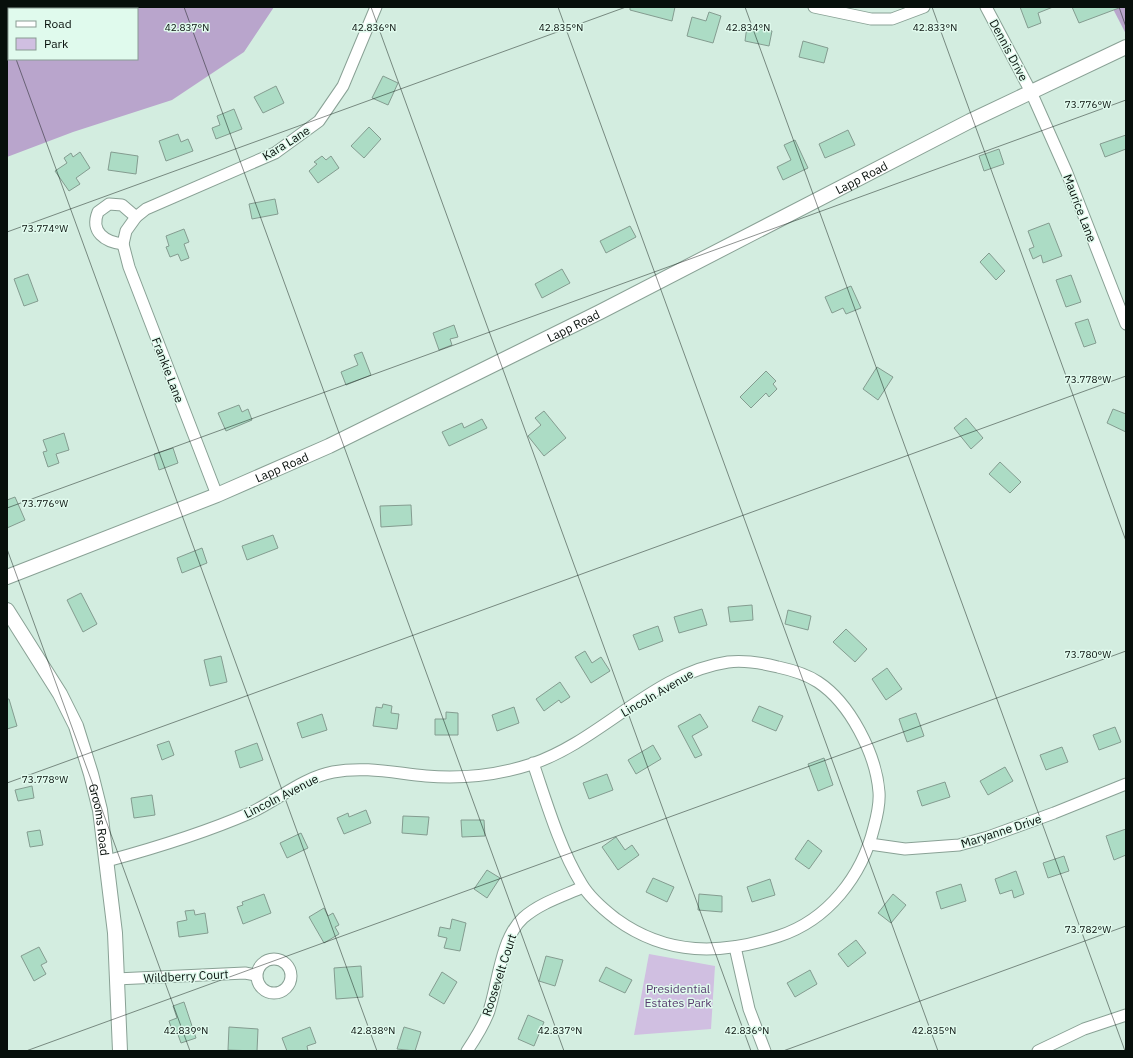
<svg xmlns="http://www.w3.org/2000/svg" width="1133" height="1058" font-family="'IBM Plex Sans',sans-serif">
	<rect width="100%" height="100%" fill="#d3ede0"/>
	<polygon fill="#d0bfe1" points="649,954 715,966 711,1029 634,1035"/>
	<g fill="#b9a5cc" fill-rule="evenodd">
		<path d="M 7,7 L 274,7 L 244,52 L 172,100 L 73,132 L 7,157 ZM 9,9 L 137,9 L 137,59 L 9,59 Z"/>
		<polygon points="1112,7 1126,7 1126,34"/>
	</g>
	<g fill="#acdcc5" stroke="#849c90">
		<polygon points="630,7 675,7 672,21 630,10"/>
		<polygon points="1020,7 1053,7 1038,13 1041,23 1028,28"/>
		<polygon points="1072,7 1119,7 1119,8 1079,23"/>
		<polygon points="709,12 721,16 713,43 687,36 692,17 706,21"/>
		<polygon points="747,26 772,31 769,46 745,41"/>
		<polygon points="803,41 828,48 824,63 799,57"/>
		<polygon points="383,76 398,83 388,105 372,98"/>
		<polygon points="276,86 284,103 263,113 254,97"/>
		<polygon points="234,109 242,129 216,139 212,128 220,125 217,116"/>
		<polygon points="369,127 381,139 364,158 351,146"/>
		<polygon points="848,130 855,145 825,158 819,144"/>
		<polygon points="178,134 181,142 188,139 193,151 166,161 159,141"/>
		<polygon points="1126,135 1126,149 1105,157 1100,144"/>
		<polygon points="795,140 808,168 783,180 777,167 791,160 784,145"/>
		<polygon points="999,149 1004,164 984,171 979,156"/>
		<polygon points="80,152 90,168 76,178 80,184 69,191 55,171 67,163 64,158 71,153 73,157"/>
		<polygon points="111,152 138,156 136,174 108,170"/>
		<polygon points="322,156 326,160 331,156 339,168 318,183 309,171 317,164 314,162"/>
		<polygon points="275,199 278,214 252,219 249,204"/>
		<polygon points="1049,223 1062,256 1043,263 1041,255 1033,259 1029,249 1034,247 1028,231"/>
		<polygon points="630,226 636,237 606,253 600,241"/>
		<polygon points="184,229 189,242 184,244 189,258 181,261 178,254 170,257 166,247 169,246 166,236"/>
		<polygon points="989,253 1005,271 996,280 980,262"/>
		<polygon points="562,269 570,283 542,298 535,284"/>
		<polygon points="28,274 38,301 24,306 14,279"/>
		<polygon points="1071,275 1081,302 1066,307 1056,280"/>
		<polygon points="851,286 861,308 846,314 843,308 832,313 825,297"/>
		<polygon points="1088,319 1096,343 1084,347 1075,323"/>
		<polygon points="454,325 458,337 450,339 452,345 439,350 433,333"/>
		<polygon points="362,352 371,375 346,385 341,372 358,365 354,355"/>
		<polygon points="877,367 893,377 878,400 863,389"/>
		<polygon points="766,371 776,381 773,384 777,389 769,397 766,393 751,408 740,397"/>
		<polygon points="239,405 242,412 248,409 252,420 226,431 218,413"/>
		<polygon points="1113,409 1126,414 1126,432 1107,423"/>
		<polygon points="544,411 566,438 544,456 528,436 541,425 535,418"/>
		<polygon points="966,418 983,438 971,449 954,428"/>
		<polygon points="482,419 487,428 449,446 442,432 462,423 464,428"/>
		<polygon points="64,433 69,450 56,454 59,463 48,467 43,452 47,451 43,440"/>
		<polygon points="173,448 178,463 159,470 154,454"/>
		<polygon points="1000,462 1021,482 1010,493 989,474"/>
		<polygon points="15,497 25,520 7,528 7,500"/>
		<polygon points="411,505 412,525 381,527 380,506"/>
		<polygon points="273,535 278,548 247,560 242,546"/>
		<polygon points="202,548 207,563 182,573 177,558"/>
		<polygon points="81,593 97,624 83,632 67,600"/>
		<polygon points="752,605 753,620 730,622 728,607"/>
		<polygon points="702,609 707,625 679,633 674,617"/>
		<polygon points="788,610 811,616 808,630 785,624"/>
		<polygon points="658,626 663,641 639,650 633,635"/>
		<polygon points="846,629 867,649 855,662 833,642"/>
		<polygon points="585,651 592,663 601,657 610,671 591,683 575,657"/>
		<polygon points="221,656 227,682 210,686 204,660"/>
		<polygon points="887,668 902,689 886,700 872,679"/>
		<polygon points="560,682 570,697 561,703 559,700 544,711 536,699"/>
		<polygon points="7,699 9,699 17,726 7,729"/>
		<polygon points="383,704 392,706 391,713 399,714 397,729 373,726 376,707 382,708"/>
		<polygon points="759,706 783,716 776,731 752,721"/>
		<polygon points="514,707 519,723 497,731 492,715"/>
		<polygon points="446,712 458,713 458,735 435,735 435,719 446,719"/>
		<polygon points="916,713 924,736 907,742 899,719"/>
		<polygon points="322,714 327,730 302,738 297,723"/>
		<polygon points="700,714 708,727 692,736 702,755 695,758 678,726"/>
		<polygon points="1115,727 1121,742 1099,750 1093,735"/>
		<polygon points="169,741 174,755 162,760 157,745"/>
		<polygon points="257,743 263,760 240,768 235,751"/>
		<polygon points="653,745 661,759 636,774 628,760"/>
		<polygon points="1062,747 1068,762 1046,770 1040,755"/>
		<polygon points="824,758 833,785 818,791 808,764"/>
		<polygon points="1005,767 1013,781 988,795 980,781"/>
		<polygon points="607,774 613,790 589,799 583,783"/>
		<polygon points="945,782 950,797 922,806 917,791"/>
		<polygon points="32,786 34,798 18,801 15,790"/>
		<polygon points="152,795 155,815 134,818 131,798"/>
		<polygon points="366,810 371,823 344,834 337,818 348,813 349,817"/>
		<polygon points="403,816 429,817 427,835 402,833"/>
		<polygon points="461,820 484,820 485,836 462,837"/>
		<polygon points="1126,829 1126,855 1114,860 1106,836"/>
		<polygon points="40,830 43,845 30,847 27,832"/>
		<polygon points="301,833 308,848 287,858 280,843"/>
		<polygon points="616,837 625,850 632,845 639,855 618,870 602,847"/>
		<polygon points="808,840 822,851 809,869 795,859"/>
		<polygon points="1064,856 1069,871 1048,878 1043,863"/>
		<polygon points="487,870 500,878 487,898 474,889"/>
		<polygon points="1016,871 1024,894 1014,898 1012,890 1000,894 995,879"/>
		<polygon points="653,878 674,887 667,902 646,892"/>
		<polygon points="770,879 775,895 752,902 747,887"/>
		<polygon points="961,884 966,901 941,909 936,892"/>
		<polygon points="264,894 271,913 243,924 237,907 243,905 242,902"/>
		<polygon points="699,894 722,896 722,912 698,910"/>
		<polygon points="893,894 906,905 891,923 878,913"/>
		<polygon points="324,908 328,916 333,913 339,925 335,927 339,934 324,943 309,917"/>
		<polygon points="194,910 195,915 205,913 208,933 179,937 177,922 187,920 185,911"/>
		<polygon points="452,919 466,923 460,951 444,948 447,938 438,936 440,927 450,929"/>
		<polygon points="856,940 866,953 848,967 838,954"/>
		<polygon points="39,947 47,962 41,965 46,974 34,981 21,956"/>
		<polygon points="546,956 563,960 555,986 539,981"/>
		<polygon points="361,966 363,997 336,999 334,968"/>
		<polygon points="606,967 632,980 625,993 599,981"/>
		<polygon points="810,970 817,984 795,997 787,983"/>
		<polygon points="442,972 457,982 444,1004 429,995"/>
		<polygon points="184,1002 196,1038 181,1043 177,1032 173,1033 169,1021 177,1018 173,1006"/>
		<polygon points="528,1015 544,1022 534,1046 518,1039"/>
		<polygon points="229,1027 258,1029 257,1051 228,1050"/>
		<polygon points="310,1027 316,1043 307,1046 308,1051 287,1051 282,1038"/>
		<polygon points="404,1027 421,1032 415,1051 397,1049"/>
	</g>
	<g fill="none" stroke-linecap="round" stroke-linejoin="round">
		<g stroke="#89a195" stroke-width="13">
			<g id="minor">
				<polyline points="814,7 871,19 892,19 924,7"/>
				<polyline points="986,7 1031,92 1067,173 1126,324"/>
				<path d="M 109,204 L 122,205 L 136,217 L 126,231 L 123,244 C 105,242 90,232 98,212 Z"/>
				<polyline points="136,217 146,209 275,153 319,121 343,86 376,7"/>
				<polyline points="123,244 129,267 217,495"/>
				<polyline points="870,844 905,849 959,845 988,837 1054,813 1126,784"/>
				<path d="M 107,861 C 155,848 204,833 250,813 C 278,800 302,778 333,772 C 365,766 394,773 426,776 C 461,779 498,775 532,764 C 602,740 653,673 728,662 C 744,660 762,663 778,667 C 792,670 806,674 818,682 C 850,703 876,754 879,792 C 880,804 877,816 874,827 C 862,876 828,920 779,936 C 721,955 667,956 616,919 C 603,909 589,897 581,883 C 560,849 546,801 533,763"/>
				<polyline points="735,947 749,1009 765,1051"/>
				<circle cx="274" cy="976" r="17"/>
				<polyline points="116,979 245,973 256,975"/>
				<path d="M 467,1051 C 475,1039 484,1025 489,1011 C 498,983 501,938 523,918 C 540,903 563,896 583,887"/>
				<polyline points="1038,1051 1084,1029 1126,1015"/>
			</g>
		</g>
		<g stroke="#89a195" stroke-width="16">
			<g id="tertiary">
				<path id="s1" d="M 7,577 L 217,495 L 329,446 L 600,312 L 970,121 L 1126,47"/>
				<path id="s2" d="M 7,610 L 60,694 L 76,726 L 91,774 L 100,810 L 115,933 L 120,1051"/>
			</g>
		</g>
		<use href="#minor" stroke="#fff" stroke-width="11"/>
		<use href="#tertiary" stroke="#fff" stroke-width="14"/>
	</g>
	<path fill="none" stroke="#070f0b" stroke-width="1" stroke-opacity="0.45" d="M 184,7 L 564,1051M 371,7 L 751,1051M 558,7 L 938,1051M 745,7 L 1125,1051M 932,7 L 1126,541M 1119,7 L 1126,27M 7,36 L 9,41M 16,59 L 377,1051M 7,232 L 626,7M 7,508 L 1126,100M 7,549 L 190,1051M 7,783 L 1126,376M 26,1051 L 1126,651M 783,1051 L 1126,926"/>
	<g text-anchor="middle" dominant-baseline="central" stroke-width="3" stroke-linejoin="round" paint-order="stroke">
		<g font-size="12" fill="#070f0b" stroke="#e0faed">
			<text transform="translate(1009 50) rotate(62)">Dennis Drive</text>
			<text transform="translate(286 143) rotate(-32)">Kara Lane</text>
			<text stroke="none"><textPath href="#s1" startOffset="944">Lapp Road</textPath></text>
			<text transform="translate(1080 208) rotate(69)">Maurice Lane</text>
			<text stroke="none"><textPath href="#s1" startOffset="620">Lapp Road</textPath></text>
			<text transform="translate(168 370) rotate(69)">Frankie Lane</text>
			<text stroke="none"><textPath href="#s1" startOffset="296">Lapp Road</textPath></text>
			<text transform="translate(657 693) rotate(-30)">Lincoln Avenue</text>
			<text transform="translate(281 796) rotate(-27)">Lincoln Avenue</text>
			<text stroke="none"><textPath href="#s2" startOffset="232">Grooms Road</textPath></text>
			<text transform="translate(1001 831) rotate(-18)">Maryanne Drive</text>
			<text transform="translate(499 975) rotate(-72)">Roosevelt Court</text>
			<text transform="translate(186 976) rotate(-3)">Wildberry Court</text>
		</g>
		<g font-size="12" fill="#573b6f" stroke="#e0faed">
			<text x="678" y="988">Presidential<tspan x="678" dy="14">Estates Park</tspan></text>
		</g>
	</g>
	<g font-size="10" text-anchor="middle" fill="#070f0b" stroke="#e0faed" stroke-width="3" stroke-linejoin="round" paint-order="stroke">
		<text x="187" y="31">42.837°N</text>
		<text x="374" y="31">42.836°N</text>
		<text x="561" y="31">42.835°N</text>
		<text x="748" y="31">42.834°N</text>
		<text x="935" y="31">42.833°N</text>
		<text x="1088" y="108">73.776°W</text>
		<text x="45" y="232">73.774°W</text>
		<text x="1088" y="383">73.778°W</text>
		<text x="45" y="507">73.776°W</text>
		<text x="1088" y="658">73.780°W</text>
		<text x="45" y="783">73.778°W</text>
		<text x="1088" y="933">73.782°W</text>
		<text x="186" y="1034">42.839°N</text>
		<text x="373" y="1034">42.838°N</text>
		<text x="560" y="1034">42.837°N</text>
		<text x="747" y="1034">42.836°N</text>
		<text x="934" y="1034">42.835°N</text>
	</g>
	<rect width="1133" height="1058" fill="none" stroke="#070f0b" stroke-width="16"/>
	<rect x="8" y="8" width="130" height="52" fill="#e0faed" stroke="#899c93"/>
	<rect x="16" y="21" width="20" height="6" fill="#ffffff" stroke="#899c93"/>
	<text x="44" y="28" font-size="12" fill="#070f0b">Road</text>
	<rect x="16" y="38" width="20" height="12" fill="#d0bfe1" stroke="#899c93"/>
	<text x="44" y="48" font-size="12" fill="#070f0b">Park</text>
</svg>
